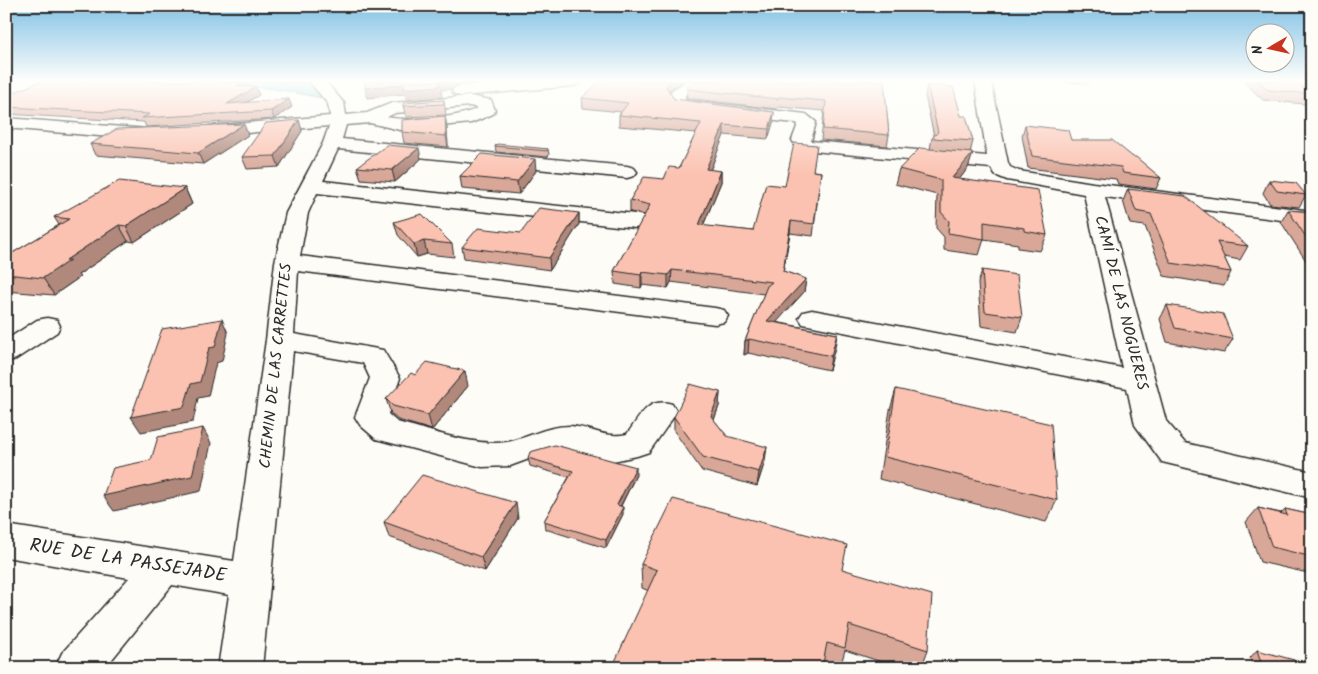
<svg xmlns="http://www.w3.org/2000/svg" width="1318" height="674" font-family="Kalam,sans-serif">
	<rect width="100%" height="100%" fill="#fdfcf7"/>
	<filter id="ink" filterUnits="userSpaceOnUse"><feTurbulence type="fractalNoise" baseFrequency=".02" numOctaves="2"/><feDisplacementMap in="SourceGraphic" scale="10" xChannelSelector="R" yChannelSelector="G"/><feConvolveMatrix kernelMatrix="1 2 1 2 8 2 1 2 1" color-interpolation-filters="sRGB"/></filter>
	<g filter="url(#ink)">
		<polygon fill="#83d1e1" stroke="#608f98" points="213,81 311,82 322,98 281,90"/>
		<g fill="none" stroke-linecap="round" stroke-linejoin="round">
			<g stroke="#2b2b2b" stroke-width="3">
				<g id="minor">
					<path d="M 309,81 L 325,81 L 344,103 L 346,115 L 367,113 L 392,103 L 470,96 L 491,100 L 495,110 L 493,114 L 471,123 L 400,130 L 370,123 L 346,125 L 342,139 L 627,166 L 634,168 L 637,172 L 634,176 L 627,178 L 338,149 L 323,181 L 635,214 L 643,216 L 646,221 L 643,226 L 635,228 L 317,193 L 308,213 L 300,256 L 715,308 L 724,310 L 728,316 L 724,322 L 715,324 L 298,271 L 294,334 L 383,350 L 400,378 L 388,414 L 397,422 C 430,430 474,447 507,442 C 529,438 545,426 570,426 C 592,427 603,439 627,434 C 641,416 647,397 672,404 L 677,412 L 649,452 L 637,456 L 613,461 L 571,450 L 548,452 L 510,466 L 482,467 L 376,439 L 360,425 L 355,417 L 370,378 L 363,363 L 293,351 L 262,668 L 218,668 L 229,595 L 172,585 L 105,668 L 55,668 L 62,653 L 129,578 L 6,557 L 6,525 L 234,561 L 266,340 L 275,262 L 286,213 L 323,143 L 329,126 L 210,136 L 204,135 L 201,131 L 204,127 L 210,126 L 330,116 L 328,104 ZM 470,106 L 478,108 C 459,118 408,122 387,117 L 395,113 Z"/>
					<polygon points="523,81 582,81 579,84 574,86 460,96 454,94 452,91 454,88 460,86"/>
					<polygon points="687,81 705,81 685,95 685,100 806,114 816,122 811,141 987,156 975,81 991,81 1008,163 1010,167 1019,171 1093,183 1312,211 1312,224 1105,197 1166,421 1185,443 1312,472 1312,498 1162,462 1135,425 1127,388 803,324 799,318 803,312 812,310 1122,368 1084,194 1007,180 995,175 991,168 803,150 797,148 792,140 798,124 796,123 737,117 674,107 668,98 672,90"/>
					<polygon points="6,118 149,129 155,130 158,134 155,138 134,139 6,128"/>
					<polygon points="47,318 57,320 60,326 57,332 16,359 6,362 6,340 37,320"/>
				</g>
			</g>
			<use href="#minor" fill="#fdfcf7" fill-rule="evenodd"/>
		</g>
		<g fill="#d8a798" stroke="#2b2b2b">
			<polygon points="884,81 889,135 887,146 821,140 824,111 778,107 777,109 687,98 687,86"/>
			<polygon points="1054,81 1090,81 1088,84"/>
			<polygon points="1243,81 1296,81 1311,94 1305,104 1263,100"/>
			<polygon points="927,85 961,116 973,141 970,153 973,153 968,168 959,179 1047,235 1040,251 1018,248 1018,244 984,239 979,255 944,250 944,237 936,228 937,195 895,184 899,169 930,149 932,138 934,136 925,96"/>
			<polygon points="245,87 256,87 259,95 246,103 292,107 274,119 146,127 144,122 6,114 6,96"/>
			<polygon points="671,88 669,92 674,99 774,112 773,123 768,139 724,135 710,170 721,171 721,182 703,226 753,231 785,186 813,171 821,172 813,236 790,233 783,271 806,279 804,292 776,322 837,334 829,370 748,353 744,355 745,341 764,294 671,282 668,288 642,285 641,288 615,284 614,271 645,215 630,212 630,200 664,179 679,168 696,133 619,126 619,115 621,112 583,108 582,98"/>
			<polygon points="444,100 446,115 406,117 403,106"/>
			<polygon points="445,116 447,127 448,147 404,143 402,132"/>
			<polygon points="299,120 302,131 279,167 247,169 242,157"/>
			<polygon points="1025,125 1071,140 1161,178 1156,189 1118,184 1116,179 1028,168 1022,136"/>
			<polygon points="248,135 203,164 95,155 90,144"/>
			<polygon points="495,146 548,149 549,155 547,157 496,152"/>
			<polygon points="421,159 395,182 361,179 357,167"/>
			<polygon points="536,171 519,194 462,189 460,176"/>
			<polygon points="1269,180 1306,195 1299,207 1270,204 1263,193"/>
			<polygon points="185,188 192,204 134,242 128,241 78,275 80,277 54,295 6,291 6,257 59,225 54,217"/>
			<polygon points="1128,189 1248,246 1240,260 1224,257 1231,272 1224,286 1164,276 1145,226 1130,224 1123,201"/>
			<polygon points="1288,210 1312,212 1312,270 1281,222"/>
			<polygon points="579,213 579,224 550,270 464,258 462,247 521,233"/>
			<polygon points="394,222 452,244 454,257 427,254 417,257 398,235"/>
			<polygon points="982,270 1022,317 1017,332 981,326 978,283"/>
			<polygon points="1167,305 1233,339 1224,353 1167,342 1160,319"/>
			<polygon points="468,386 432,430 398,420 391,414 386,399"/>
			<polygon points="896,389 1057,500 1046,522 879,479 890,410"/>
			<polygon points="720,392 719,406 714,420 727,436 765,461 757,486 702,471 674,431 674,417"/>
			<polygon points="528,458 636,475 621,506 623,514 606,548 545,529 544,521 569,477 530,466"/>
			<polygon points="1258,508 1281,513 1285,509 1312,515 1312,574 1260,562 1246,522"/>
			<polygon points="518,518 485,571 389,537 384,522"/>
			<polygon points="641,564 842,569 928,650 921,668 900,668 845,650 840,668 825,668 642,588"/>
			<polygon points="1257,650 1296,668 1253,668 1250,658"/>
		</g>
		<g fill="#b0887c" stroke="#2b2b2b">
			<polygon points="439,81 504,81 460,84 451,89 441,90 442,97 406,100 405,94 367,98 365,88"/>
			<polygon points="670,81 684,81 671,88 666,97 666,87"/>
			<polygon points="243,83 246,90 237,86"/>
			<polygon points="256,87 259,95 230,112 227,104"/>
			<polygon points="289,99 292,107 274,119 271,111"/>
			<polygon points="774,112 773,123 768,139 769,129"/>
			<polygon points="445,116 447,127 448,147 446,136"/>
			<polygon points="299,120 302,131 279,167 275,156"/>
			<polygon points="244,124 248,135 203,164 198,153"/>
			<polygon points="724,125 724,135 706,181 706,169"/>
			<polygon points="419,148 421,159 395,182 392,170"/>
			<polygon points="973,153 968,168 948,194 952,178"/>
			<polygon points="535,159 536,171 519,194 517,182"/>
			<polygon points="721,171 721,182 698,238 699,225"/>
			<polygon points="185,188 192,204 134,242 126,226"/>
			<polygon points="579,213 579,224 550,270 549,258"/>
			<polygon points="791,221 790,233 781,284 783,271"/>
			<polygon points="119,225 128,241 78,275 80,277 54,295 43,278 66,260"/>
			<polygon points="424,241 427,254 417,257 414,244"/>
			<polygon points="672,270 671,282 668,288 668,275"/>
			<polygon points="642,272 642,285 641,288 641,275"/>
			<polygon points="806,279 804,292 766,334 767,321"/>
			<polygon points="222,319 228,333 222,361 216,363 208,396 198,398 193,422 141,432 131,417 191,384 209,348"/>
			<polygon points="837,334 835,348 829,370 831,356"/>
			<polygon points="749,339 748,353 744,355 745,341"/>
			<polygon points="465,371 468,386 432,430 428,415"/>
			<polygon points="720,392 719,406 710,430 711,416"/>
			<polygon points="203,428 211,443 201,491 114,511 103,496"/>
			<polygon points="767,447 765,461 757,486 759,472"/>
			<polygon points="636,467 636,475 617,513 617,505"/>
			<polygon points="516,503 518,518 485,571 481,557"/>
			<polygon points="623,507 623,514 606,548 606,540"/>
		</g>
		<g fill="#fbc2b1" stroke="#2b2b2b">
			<polygon points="41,81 206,81 243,83 237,86 256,87 227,104 289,99 271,111 142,118 150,114 6,107 6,96"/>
			<polygon points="365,81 439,81 440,86 404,89 404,84 365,88"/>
			<polygon points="600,81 670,81 666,87 674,99 774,112 769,129 724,125 706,169 721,171 699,225 753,231 766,184 785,186 794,143 817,145 813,171 821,172 814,224 791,221 783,271 806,279 767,321 837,334 831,356 749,339 745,341 767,286 772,282 672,270 668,275 642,272 641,275 614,271 650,205 630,200 644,177 664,179 669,167 679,168 701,123 619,115 628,103 582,98"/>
			<polygon points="695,81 884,81 889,135 823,129 826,101 779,97 778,99 687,89 687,86"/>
			<polygon points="1258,81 1296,81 1311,94 1268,90"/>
			<polygon points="927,85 953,87 961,116 966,116 973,141 932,138 938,132"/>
			<polygon points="444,100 444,104 403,106 403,103"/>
			<polygon points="445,116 446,136 402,132 402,120"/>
			<polygon points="299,120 275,156 242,157 266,123"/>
			<polygon points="244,124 198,153 90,144 117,129"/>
			<polygon points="1025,125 1068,130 1071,140 1112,140 1133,157 1136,157 1161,178 1123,173 1121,167 1032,156"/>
			<polygon points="497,144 548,149 547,151 495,146"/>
			<polygon points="387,145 419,148 392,170 357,167"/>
			<polygon points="920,148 973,153 952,178 1038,190 1047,235 1024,231 1024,228 984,222 984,239 948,233 949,221 941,212 941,180 899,169"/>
			<polygon points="482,154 535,159 517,182 460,176"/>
			<polygon points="1269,180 1296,183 1306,195 1277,191"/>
			<polygon points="119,181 185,188 126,226 119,225 66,260 70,260 43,278 6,274 6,265 7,265 6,264 6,257 69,219 54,217"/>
			<polygon points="1128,189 1185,196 1248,246 1217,242 1231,272 1171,263 1151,214 1136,211"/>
			<polygon points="539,208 579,213 549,258 462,247 478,228 521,233"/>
			<polygon points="1288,210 1312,212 1312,246"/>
			<polygon points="422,214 452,244 424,241 414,244 394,222"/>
			<polygon points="982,270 1017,275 1022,317 985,312"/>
			<polygon points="1167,305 1223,314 1233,339 1175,328"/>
			<polygon points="222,319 215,347 209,348 200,382 191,384 184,407 131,417 162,329"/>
			<polygon points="427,362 465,371 428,415 393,406 386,399 411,373 415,375"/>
			<polygon points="690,384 720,392 711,416 727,436 767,447 759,472 703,457 674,417"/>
			<polygon points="896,389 1051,424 1057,500 885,457"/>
			<polygon points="203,428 192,476 103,496 113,468 151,460 158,437"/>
			<polygon points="555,445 636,467 617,505 623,507 606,540 544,521 573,471 528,458 530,452"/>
			<polygon points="422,475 516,503 481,557 384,522"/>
			<polygon points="673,499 847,545 842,569 932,595 928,650 849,625 845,648 827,643 822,668 612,668 657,570 641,564"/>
			<polygon points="1258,508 1287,515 1285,509 1312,515 1312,557 1272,547"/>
			<polygon points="1257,650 1294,660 1296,668 1263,668"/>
		</g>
	</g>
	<linearGradient id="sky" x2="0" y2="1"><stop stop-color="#7fc0e5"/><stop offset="0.46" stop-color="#fefefb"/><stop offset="1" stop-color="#fefefb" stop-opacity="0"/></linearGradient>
	<rect width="1318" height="175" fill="url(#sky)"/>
	<g text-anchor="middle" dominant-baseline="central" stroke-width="5" stroke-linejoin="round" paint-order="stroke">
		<g font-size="16" fill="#2b2b2b" stroke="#fdfcf7">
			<text transform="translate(1121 303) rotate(76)">CAMÍ DE LAS NOGUERES</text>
			<text transform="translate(276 366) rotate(-84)">CHEMIN DE LAS CARRETTES</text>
		</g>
		<g font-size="19" fill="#2b2b2b" stroke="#fdfcf7">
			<text transform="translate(128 561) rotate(9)">RUE DE LA PASSEJADE</text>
		</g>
	</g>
	<rect width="1318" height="674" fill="none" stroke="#fdfcf7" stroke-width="25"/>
	<rect x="12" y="12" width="1293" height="649" fill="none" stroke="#2b2b2b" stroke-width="2" filter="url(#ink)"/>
	<g transform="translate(1270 48) rotate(261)"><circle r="24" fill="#fdfcf7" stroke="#a9a8a5"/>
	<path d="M0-4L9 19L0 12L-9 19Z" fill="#c8321e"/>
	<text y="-8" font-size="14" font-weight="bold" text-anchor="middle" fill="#2b2b2b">N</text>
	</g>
</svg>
